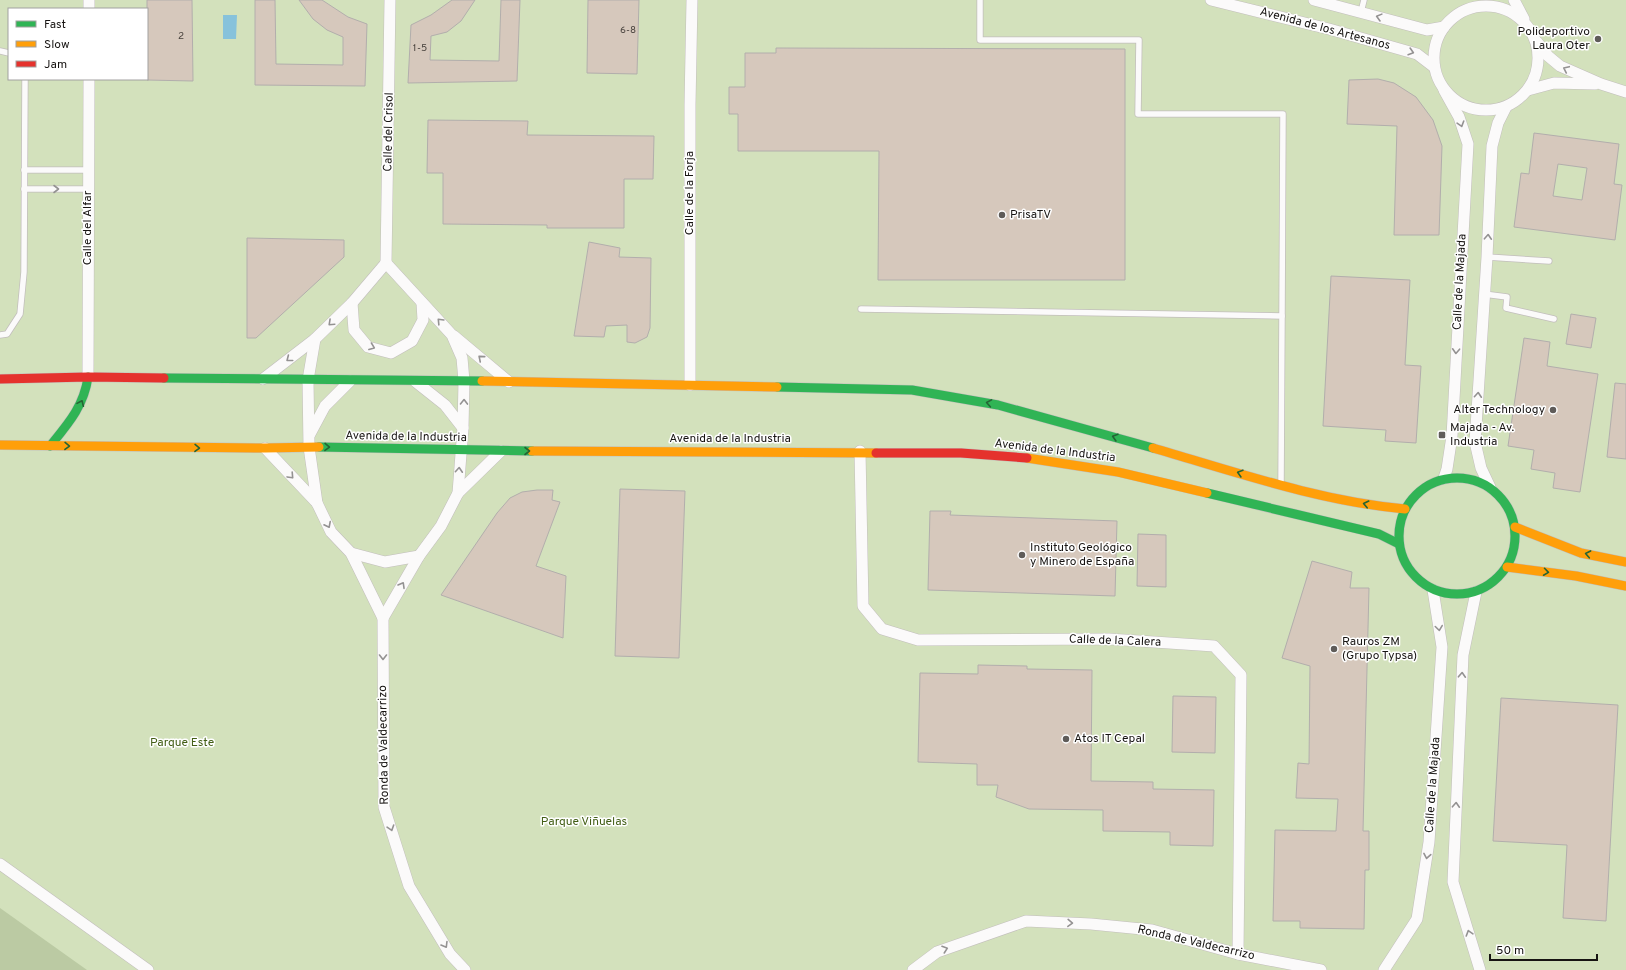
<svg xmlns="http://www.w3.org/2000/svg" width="1626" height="970" font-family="Overpass,sans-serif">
	<rect width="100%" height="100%" fill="#e6e1de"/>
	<path fill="#d3e1bc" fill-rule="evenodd" d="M 0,0 L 1626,0 L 1626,970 L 0,970 ZM 9,9 L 147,9 L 147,79 L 9,79 Z"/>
	<polygon fill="#bbcaa3" points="0,908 87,970 0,970"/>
	<polygon fill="#87c2db" points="223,15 237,15 236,39 223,39"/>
	<g fill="#d6c8bc" stroke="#b2aeac" fill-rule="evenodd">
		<polygon points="147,0 192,0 193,81 147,80"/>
		<polygon points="255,0 275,0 276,64 343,65 343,37 327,30 313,19 299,0 322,0 348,17 367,24 365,86 255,85"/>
		<polygon points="452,0 475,0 461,21 447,32 431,36 430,60 499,61 501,0 520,0 517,81 408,83 411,25 431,15"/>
		<polygon points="588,0 639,0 637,74 587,73"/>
		<polygon points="776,48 1125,49 1125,280 878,280 879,151 738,151 738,114 729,114 729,87 745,87 745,53 776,53"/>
		<polygon points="1378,79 1394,83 1416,97 1433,120 1442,146 1439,235 1394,235 1397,126 1347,124 1349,80"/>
		<polygon points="428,120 528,121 527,135 654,136 653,179 624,179 624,228 547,228 547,225 443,224 443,173 427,173"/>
		<path d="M 1534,133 L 1619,144 L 1614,184 L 1622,185 L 1615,240 L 1514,227 L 1521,173 L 1529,174 ZM 1558,164 L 1587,168 L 1582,200 L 1553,196 Z"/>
		<polygon points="247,238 344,240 344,257 256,338 247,338"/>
		<polygon points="589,242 620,248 619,257 651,258 650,328 647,337 635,343 627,342 627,325 606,326 604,337 574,336"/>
		<polygon points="1331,276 1410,280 1405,365 1421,366 1416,443 1385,441 1386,430 1323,426"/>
		<polygon points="1571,314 1596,318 1591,348 1566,344"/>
		<polygon points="1524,338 1550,342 1547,366 1598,374 1580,492 1553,488 1555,473 1531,469 1534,450 1508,446"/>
		<polygon points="1615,383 1626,384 1626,459 1607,457"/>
		<polygon points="620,489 685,491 679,658 615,656"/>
		<polygon points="537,490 553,490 552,500 560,502 536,566 566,576 563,638 441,595 497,513 510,498 522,492"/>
		<polygon points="930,511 951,511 950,515 1117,521 1115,596 928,590"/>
		<polygon points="1138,534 1166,535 1166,587 1137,586"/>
		<polygon points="1312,561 1352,572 1350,588 1369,588 1363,831 1369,831 1369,870 1365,870 1364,929 1300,928 1300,921 1273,921 1275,830 1336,831 1338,799 1296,798 1298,763 1309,764 1310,666 1282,658"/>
		<polygon points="978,665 1027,666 1027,669 1092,670 1091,781 1153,782 1153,789 1214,790 1213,846 1170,845 1170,832 1103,831 1103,810 1029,809 996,797 998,785 977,785 977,764 918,762 920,673 978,674"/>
		<polygon points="1173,696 1216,697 1215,753 1172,752"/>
		<polygon points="1501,698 1618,705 1606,921 1563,918 1567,845 1493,841"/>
	</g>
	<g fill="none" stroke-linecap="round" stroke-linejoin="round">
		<g stroke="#c2bebc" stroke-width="7">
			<g id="lane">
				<polyline points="980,0 980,40 1139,40 1138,114 1283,114 1282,316"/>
				<polyline points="1361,12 1364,0"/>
				<polyline points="0,51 9,53"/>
				<polyline points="24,170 88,170"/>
				<polyline points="24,189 88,189"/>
				<polyline points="1487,257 1549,261"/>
				<polyline points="1484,294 1507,297 1506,308 1554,319"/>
				<polyline points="861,309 1282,316 1281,484"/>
				<polyline points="0,335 7,334 20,314 24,272 25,79"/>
			</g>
		</g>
		<g stroke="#c2bebc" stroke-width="12">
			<g id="street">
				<polyline points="89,0 89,9"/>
				<polyline points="1211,0 1329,29 1417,54 1434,67"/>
				<polyline points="1314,0 1427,30 1444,27"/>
				<polyline points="1514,0 1524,19"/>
				<circle cx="1486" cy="58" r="52"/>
				<polyline points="1537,42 1548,56 1560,66 1601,84 1626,92"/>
				<polyline points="1444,90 1459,117 1468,144 1452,436 1447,469 1444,478"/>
				<polyline points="1528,90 1554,83 1595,84"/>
				<polyline points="386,263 352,303 315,339 308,380 309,447 317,503 331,532 351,553 383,618 384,807 409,886 450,954 465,970"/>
				<polyline points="386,263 390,0"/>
				<polyline points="352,303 354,330 368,347 391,353 412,341 423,320 422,303"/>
				<polyline points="454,336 509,382"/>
				<polyline points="88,377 89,79"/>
				<polyline points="263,379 315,339"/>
				<polyline points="416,382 445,405 463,428"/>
				<polyline points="690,385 690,105 692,0"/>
				<polyline points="310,434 325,406 350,381"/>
				<polyline points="265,448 317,503"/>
				<polyline points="860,451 863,606 882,629 918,640 1109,639 1214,646 1241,675 1238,954"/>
				<polyline points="1490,487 1481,468 1475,442 1487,257 1492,146 1498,123 1506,107"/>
				<polyline points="458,493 501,451"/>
				<polyline points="351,553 385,562 419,556"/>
				<polyline points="1476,592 1463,655 1453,882 1480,970"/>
				<polyline points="383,618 419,556 441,526 458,493 463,428 464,381 462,358 452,335 386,263"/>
				<polyline points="0,864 148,970"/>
				<polyline points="913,970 937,952 1026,921 1091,924 1152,930 1238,954 1321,970"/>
				<polyline points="1384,970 1417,919 1429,842 1442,647 1433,590"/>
			</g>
		</g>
		<g stroke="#c2bebc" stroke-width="10">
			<g id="fast">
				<polyline points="164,378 482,381"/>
				<polyline points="777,387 912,390 998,405 1153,448"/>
				<path d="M 50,446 C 68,424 84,406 88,377"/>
				<polyline points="319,447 532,451"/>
				<circle cx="1457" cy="536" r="58"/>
				<polyline points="1207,493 1379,534 1399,544"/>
			</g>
		</g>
		<g stroke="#c2bebc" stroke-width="10">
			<g id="slow">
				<polyline points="482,381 777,387"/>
				<polyline points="0,445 265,448 319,447"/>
				<path d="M 1153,448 C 1236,472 1319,501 1405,509"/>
				<polyline points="532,451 876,453"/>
				<polyline points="1027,458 1118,472 1207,493"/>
				<polyline points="1515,527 1581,553 1626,562"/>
				<polyline points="1507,567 1576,576 1626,586"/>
			</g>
		</g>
		<g stroke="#c2bebc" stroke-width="10">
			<g id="jam">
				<polyline points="0,379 88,377 164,378"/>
				<polyline points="876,453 961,453 1027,458"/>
			</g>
		</g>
		<use href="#lane" stroke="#fbfafa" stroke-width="5.5"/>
		<use href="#street" stroke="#fbfafa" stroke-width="11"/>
		<use href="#fast" stroke="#30b455" stroke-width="9"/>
		<use href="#slow" stroke="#ff9f0a" stroke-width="9"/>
		<use href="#jam" stroke="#e5322d" stroke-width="9"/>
	</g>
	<defs><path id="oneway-chevron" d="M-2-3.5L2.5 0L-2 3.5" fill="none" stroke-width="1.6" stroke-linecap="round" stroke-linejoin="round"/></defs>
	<g stroke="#949292">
		<use href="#oneway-chevron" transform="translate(1379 17) rotate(-165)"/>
		<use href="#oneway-chevron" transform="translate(1411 52) rotate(17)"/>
		<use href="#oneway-chevron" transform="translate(1566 69) rotate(-155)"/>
		<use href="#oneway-chevron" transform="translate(1461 124) rotate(73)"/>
		<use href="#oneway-chevron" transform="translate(56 189)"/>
		<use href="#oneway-chevron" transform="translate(1488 237) rotate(-87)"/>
		<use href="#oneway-chevron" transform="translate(440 321) rotate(-134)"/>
		<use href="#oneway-chevron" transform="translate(331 323) rotate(137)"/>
		<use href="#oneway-chevron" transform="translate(372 347) rotate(21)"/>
		<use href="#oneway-chevron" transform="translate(1456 351) rotate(93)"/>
		<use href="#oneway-chevron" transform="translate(481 358) rotate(-140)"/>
		<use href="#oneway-chevron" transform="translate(289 359) rotate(142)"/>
		<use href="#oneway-chevron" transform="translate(1478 395) rotate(-86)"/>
		<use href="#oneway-chevron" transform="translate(464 402) rotate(-89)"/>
		<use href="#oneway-chevron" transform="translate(459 470) rotate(-86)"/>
		<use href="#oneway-chevron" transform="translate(291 476) rotate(47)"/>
		<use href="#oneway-chevron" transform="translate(328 525) rotate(63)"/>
		<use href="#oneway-chevron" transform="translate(402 585) rotate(-60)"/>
		<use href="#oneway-chevron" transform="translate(1439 628) rotate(82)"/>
		<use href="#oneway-chevron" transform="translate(383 657) rotate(90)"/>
		<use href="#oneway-chevron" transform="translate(1462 675) rotate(-87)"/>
		<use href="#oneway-chevron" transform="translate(1456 805) rotate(-87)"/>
		<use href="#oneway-chevron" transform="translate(391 828) rotate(72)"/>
		<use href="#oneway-chevron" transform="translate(1427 856) rotate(100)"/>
		<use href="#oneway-chevron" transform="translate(1070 923) rotate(2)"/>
		<use href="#oneway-chevron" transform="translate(1469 933) rotate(-107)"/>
		<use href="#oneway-chevron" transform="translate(445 945) rotate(59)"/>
		<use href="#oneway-chevron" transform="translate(945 949) rotate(-19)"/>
	</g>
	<g stroke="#246434">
		<use href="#oneway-chevron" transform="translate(81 403) rotate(-66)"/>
		<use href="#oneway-chevron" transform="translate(989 403) rotate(-170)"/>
		<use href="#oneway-chevron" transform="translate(1115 437) rotate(-164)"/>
		<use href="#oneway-chevron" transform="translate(67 446) rotate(1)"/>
		<use href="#oneway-chevron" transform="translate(327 447) rotate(1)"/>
		<use href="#oneway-chevron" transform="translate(197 448) rotate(1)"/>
		<use href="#oneway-chevron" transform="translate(527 451)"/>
		<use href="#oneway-chevron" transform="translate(1240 473) rotate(-164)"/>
		<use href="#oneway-chevron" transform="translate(1366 504) rotate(-167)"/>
		<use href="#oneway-chevron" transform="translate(1588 554) rotate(-169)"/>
		<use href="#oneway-chevron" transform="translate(1546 572) rotate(8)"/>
	</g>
	<g fill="#5f5c59" stroke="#fff" stroke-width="1.5">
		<circle cx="1598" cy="39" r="4"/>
		<circle cx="1002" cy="215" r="4"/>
		<circle cx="1553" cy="410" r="4"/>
		<rect x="1438" y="431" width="8" height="8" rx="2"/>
		<circle cx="1022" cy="555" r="4"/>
		<circle cx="1334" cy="649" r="4"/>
		<circle cx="1066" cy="739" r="4"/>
	</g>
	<g text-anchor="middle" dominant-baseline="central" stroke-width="3" stroke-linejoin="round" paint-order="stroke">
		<g font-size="10" fill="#47413c">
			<text x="628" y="30">6-8</text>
			<text x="181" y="36">2</text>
			<text x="420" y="48">1-5</text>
		</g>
		<g font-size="12" fill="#171412" stroke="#fff">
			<text transform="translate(1325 29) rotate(15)">Avenida de los Artesanos</text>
			<text transform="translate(389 132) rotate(-89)">Calle del Crisol</text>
			<text transform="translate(690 193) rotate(-90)">Calle de la Forja</text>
			<text transform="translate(88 228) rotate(-90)">Calle del Alfar</text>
			<text transform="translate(1460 282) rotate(-87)">Calle de la Majada</text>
			<text transform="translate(406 437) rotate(1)">Avenida de la Industria</text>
			<text x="730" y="439">Avenida de la Industria</text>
			<text transform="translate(1055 451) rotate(7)">Avenida de la Industria</text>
			<text transform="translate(1115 641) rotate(2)">Calle de la Calera</text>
			<text transform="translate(384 745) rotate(-91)">Ronda de Valdecarrizo</text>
			<text transform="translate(1433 785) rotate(-86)">Calle de la Majada</text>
			<text transform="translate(1196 943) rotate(13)">Ronda de Valdecarrizo</text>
		</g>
		<g font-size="12" fill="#171412" stroke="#fff" text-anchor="start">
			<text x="1590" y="32" text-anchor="end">Polideportivo<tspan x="1590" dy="14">Laura Oter</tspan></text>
			<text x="1010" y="215">PrisaTV</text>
			<text x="1545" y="410" text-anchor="end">Alter Technology</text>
			<text x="1450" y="428">Majada - Av.<tspan x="1450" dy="14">Industria</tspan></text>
			<text x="1030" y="548">Instituto Geológico<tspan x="1030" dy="14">y Minero de España</tspan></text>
			<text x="1342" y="642">Rauros ZM<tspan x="1342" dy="14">(Grupo Typsa)</tspan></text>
			<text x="1074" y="739">Atos IT Cepal</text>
		</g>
		<g font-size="12" fill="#425e15" stroke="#fff">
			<text x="182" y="743">Parque Este</text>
			<text x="584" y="822">Parque Viñuelas</text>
		</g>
	</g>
	<rect x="8" y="8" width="140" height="72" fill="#ffffff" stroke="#a2a1a0"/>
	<rect x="16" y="21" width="20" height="6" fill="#30b455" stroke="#a2a1a0"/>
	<text x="44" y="28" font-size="12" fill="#171412">Fast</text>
	<rect x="16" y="41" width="20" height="6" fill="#ff9f0a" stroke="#a2a1a0"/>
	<text x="44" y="48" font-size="12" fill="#171412">Slow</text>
	<rect x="16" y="61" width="20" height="6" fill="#e5322d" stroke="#a2a1a0"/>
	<text x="44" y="68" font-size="12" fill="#171412">Jam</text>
	<path d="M1490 954v6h107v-6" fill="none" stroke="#171412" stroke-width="2"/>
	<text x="1496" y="954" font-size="12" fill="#171412" stroke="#ffffff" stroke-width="3" paint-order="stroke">50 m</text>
</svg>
